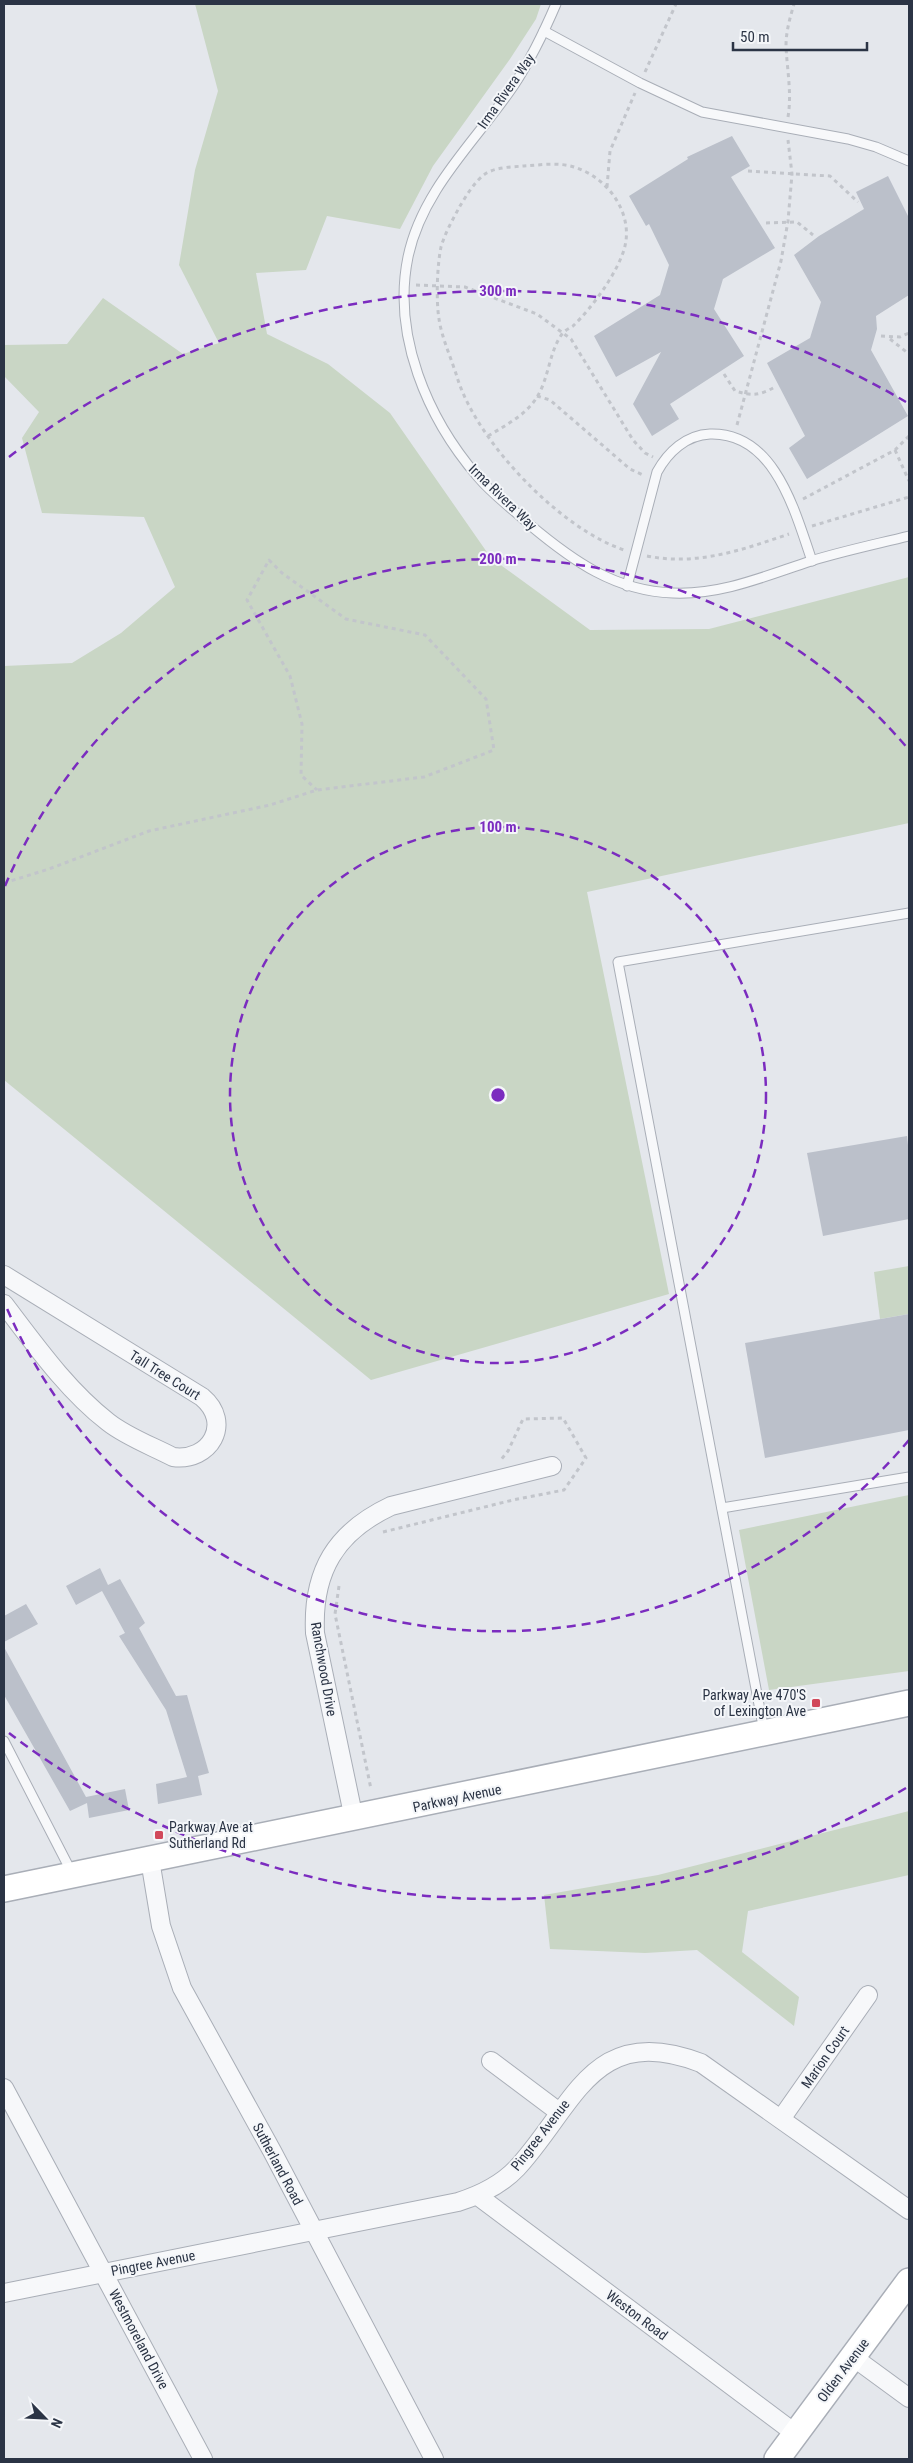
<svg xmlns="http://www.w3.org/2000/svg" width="913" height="2463" font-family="'Roboto Condensed',sans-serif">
	<rect width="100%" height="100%" fill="#e4e7ec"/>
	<g fill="#c9d6c5">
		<polygon points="195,4 541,4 536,19 510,59 433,166 400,229 327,216 306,270 256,273 267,334 328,364 390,413 491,558 590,630 709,629 909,577 909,823 587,892 669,1294 371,1380 4,1080 4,666 72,663 121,633 175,587 144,517 42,513 22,438 39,412 4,376 4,345 67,344 103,298 183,354 219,343 179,265 195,170 218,91"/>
		<polygon points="909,1266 909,1314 880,1319 874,1272"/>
		<polygon points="909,1495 909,1671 769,1690 739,1530"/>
		<polygon points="909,1811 909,1875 748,1911 742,1952 799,1997 794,2026 697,1950 645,1953 550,1949 544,1895 658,1875"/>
	</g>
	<g fill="#bbc0ca">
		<polygon points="732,136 750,166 731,177 775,248 723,279 714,309 744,356 670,404 679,419 652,436 633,404 661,352 616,377 594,336 660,295 669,265 649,224 646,226 629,196 688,159 687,157"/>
		<polygon points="888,176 909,218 909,295 876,316 877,329 871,350 908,416 807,479 789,448 805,436 767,363 810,338 821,302 794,255 819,236 864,209 856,192"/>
		<polygon points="907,1136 909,1154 909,1219 823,1236 807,1153"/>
		<polygon points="909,1314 909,1430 765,1458 745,1343"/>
		<polygon points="100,1568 108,1585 120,1579 145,1623 139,1628 176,1696 187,1695 209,1773 198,1776 202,1795 158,1804 156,1784 187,1777 166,1710 119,1636 125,1633 102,1591 76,1605 66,1586"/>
		<polygon points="26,1604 38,1624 4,1642 4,1616"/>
		<polygon points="4,1647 86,1797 125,1789 129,1810 89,1818 87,1803 70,1811 4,1695"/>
	</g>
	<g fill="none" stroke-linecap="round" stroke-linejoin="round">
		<g stroke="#a9aeb7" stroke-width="11">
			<g id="service">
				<path d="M 556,4 C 544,32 531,59 514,85 C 477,140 422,189 408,257 C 392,335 427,418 478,477 C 493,495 513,509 530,525 C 573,561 615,591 673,593 C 722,595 765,576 811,561 C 843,551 877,544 909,536"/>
				<polyline points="544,31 640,83 702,112 848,139 876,147 909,161"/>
				<path d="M 627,586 L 657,472 C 668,452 686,435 710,434 C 775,432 795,512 812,561"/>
				<polyline points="722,1508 909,1477"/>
				<polyline points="764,1731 618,962 909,913"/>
				<polyline points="4,1741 72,1873"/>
			</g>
		</g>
		<g stroke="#a9aeb7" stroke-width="20">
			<g id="minor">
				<path d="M 4,1275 L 202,1397 C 233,1423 210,1462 173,1457 C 152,1446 127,1437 108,1422 C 67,1390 36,1346 4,1304"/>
				<path d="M 354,1819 L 315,1633 C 312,1571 336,1532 391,1506 L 552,1466"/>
				<polyline points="150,1860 161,1926 182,1988 272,2151 434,2459"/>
				<polyline points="491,2061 559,2112"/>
				<polyline points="4,2088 203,2459"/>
				<polyline points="781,2119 868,1995"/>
				<polyline points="478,2196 796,2434"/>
				<path d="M 4,2293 L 458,2202 C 480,2195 501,2185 517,2168 C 575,2105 593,2021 701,2063 L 909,2210"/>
				<polyline points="853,2357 909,2398"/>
			</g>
		</g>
		<g stroke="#a9aeb7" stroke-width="28">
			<g id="secondary">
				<polyline points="4,1889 909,1703"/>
				<polyline points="777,2459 909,2281"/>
			</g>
		</g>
		<g stroke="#c2c5cb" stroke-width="3" stroke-dasharray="4 4" stroke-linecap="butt">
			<polyline points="645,72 676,4"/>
			<path d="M 788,117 C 792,93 787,70 786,46 C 786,31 790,18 794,4"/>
			<polyline points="748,171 830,176 858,202"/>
			<polyline points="607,187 610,151 635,93"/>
			<polyline points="766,223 797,222 813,235"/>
			<polyline points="416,285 465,287 537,314 571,339 633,440 645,453 653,457"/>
			<polyline points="881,336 900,337 909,333"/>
			<polyline points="890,339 909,354"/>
			<path d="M 724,374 L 735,391 C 753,396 758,396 775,387"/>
			<polyline points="537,396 550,400 630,469 643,475"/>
			<polyline points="737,425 781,261 788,221 792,174 788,140"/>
			<path d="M 488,436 C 506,425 526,415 537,397 C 549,378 549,352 562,334 C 565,330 570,328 573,326 C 592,308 619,271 625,246 C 633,212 607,177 574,167 C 559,162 540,165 524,166 C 511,167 496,167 485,174 C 475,181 466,196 460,206 C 453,219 445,233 441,247 C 437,266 436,301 439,319 C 442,339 452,360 458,380 C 479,444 561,529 624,550"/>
			<polyline points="895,450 909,481"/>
			<polyline points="803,499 895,450 909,436"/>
			<polyline points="812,526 909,497"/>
			<path d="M 647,556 C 697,566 742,550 789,534"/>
			<polyline points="4,883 49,869 149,831 270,805 317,790 424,777 494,750 486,699 425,635 346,619 282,573 269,560 247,600 290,676 302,724 301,775 317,790"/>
			<polyline points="383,1532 513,1500 564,1490 586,1458 563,1418 523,1419 508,1451 500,1461"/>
			<polyline points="339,1586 335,1614 371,1789"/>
		</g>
		<use href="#service" stroke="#f7f8fa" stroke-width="9"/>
		<use href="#minor" stroke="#f7f8fa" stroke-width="18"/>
		<use href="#secondary" stroke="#fff" stroke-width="25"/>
	</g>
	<g fill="none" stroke="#7b2cbf" stroke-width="2.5" stroke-dasharray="9 6">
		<circle cx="498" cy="1095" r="268"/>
		<path d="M909 1440A536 536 0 0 1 5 1304M5 886A536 536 0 0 1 909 750"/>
		<path d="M906 1788A804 804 0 0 1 9 1733M9 457A804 804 0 0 1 906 402"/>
	</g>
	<g fill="#d1495b" stroke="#f4f6f9" stroke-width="2">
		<rect x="811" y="1698" width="10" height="10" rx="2.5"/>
		<rect x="154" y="1830" width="10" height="10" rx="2.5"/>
	</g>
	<g text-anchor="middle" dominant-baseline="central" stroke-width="4" stroke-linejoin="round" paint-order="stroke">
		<g font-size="14" fill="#2b3445" stroke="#f4f6f9">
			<text transform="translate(506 91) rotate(-55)">Irma Rivera Way</text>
			<text transform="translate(503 497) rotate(44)">Irma Rivera Way</text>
			<text transform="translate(165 1375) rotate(32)">Tall Tree Court</text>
			<text transform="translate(324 1669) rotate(80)">Ranchwood Drive</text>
			<text transform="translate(457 1798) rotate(-12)">Parkway Avenue</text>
			<text transform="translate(825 2057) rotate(-55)">Marion Court</text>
			<text transform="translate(540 2135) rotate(-52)">Pingree Avenue</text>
			<text transform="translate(278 2164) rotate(62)">Sutherland Road</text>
			<text transform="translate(153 2263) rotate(-11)">Pingree Avenue</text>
			<text transform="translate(637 2315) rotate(37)">Weston Road</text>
			<text transform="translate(139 2339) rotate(62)">Westmoreland Drive</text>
			<text transform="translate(843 2370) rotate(-53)">Olden Avenue</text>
		</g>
		<g font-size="14" fill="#2b3445" stroke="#f4f6f9" text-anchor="end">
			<text x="806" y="1695">Parkway Ave 470'S<tspan x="806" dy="16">of Lexington Ave</tspan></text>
			<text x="169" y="1827" text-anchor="start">Parkway Ave at<tspan x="169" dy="16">Sutherland Rd</tspan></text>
		</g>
	</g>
	<circle cx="498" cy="1095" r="8" fill="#7b2cbf" stroke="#f4f6f9" stroke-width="2.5"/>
	<g font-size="15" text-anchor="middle" font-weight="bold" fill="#7b2cbf" stroke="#f4f6f9" stroke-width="4" stroke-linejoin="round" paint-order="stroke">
		<text x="498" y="296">300 m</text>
		<text x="498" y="564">200 m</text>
		<text x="498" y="832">100 m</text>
	</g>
	<rect width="913" height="2463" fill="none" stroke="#2b3445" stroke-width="10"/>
	<g transform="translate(45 2418) rotate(114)" stroke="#f4f6f9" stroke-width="4" paint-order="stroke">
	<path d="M0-4L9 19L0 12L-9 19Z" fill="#2b3445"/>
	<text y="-8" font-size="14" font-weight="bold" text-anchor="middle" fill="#2b3445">N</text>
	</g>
	<path d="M733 42v8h134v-8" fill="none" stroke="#2b3445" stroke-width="2.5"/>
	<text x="740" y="42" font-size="15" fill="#2b3445" stroke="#f4f6f9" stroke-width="4" paint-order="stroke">50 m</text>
</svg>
